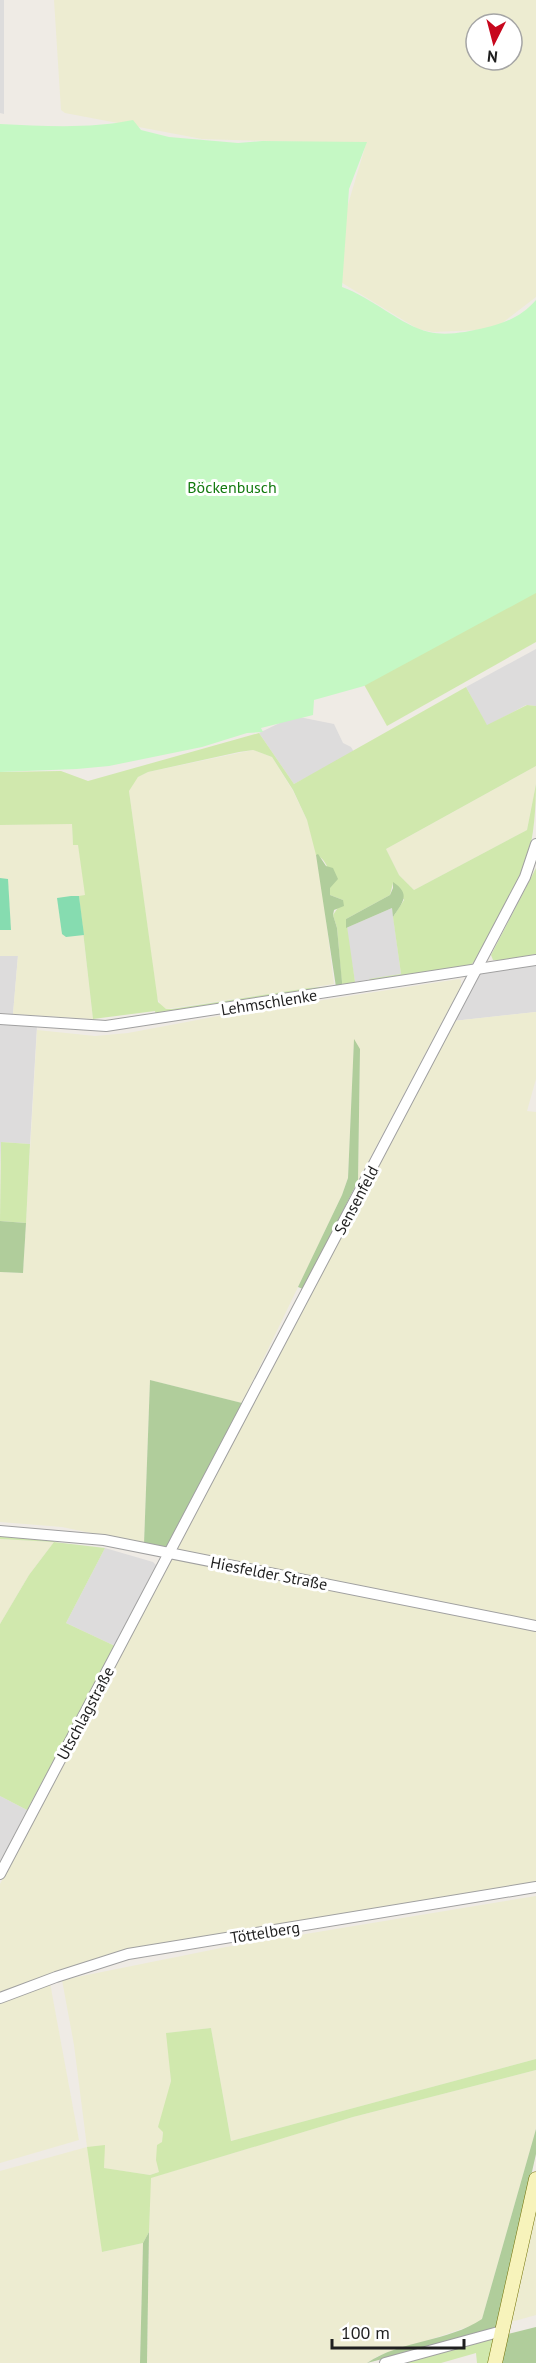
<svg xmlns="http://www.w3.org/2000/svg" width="536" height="2363" font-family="'PT Sans',sans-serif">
	<rect width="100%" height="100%" fill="#efebe5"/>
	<g fill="#dddcdc">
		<polygon points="0,0 4,0 4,114 0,113"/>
		<polygon points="536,649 536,706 526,705 487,726 466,687"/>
		<polygon points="294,716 334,724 343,743 351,747 354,752 294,784 259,733"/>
		<polygon points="392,908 401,974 355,982 346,928"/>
		<polygon points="18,955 13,1014 0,1013 0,956"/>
		<polygon points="536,963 536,1012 453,1021 479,971"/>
		<polygon points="0,1023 37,1026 30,1144 1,1142 0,1166"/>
		<polygon points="105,1548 153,1562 156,1565 115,1646 66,1623"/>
		<polygon points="0,1796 27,1810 0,1861"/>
	</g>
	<g fill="#edecd1" fill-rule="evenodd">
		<path d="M 54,0 L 536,0 L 536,297 L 501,324 L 479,330 L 433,332 L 418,329 L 334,278 L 346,211 L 366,144 L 202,139 L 65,113 L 61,110 ZM 476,24 L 512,24 L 512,60 L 476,60 Z"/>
		<polygon points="253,750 272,757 293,791 307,820 314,842 322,887 334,984 166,1009 161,1006 157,997 129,791 130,785 138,777 148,772"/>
		<polygon points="536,766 536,784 527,830 414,890 399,875 386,849"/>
		<polygon points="72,823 73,844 78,844 86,896 79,897 93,1019 13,1014 18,956 0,956 0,825"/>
		<polygon points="459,979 461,980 461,986 358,1181 360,1049 354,1041 348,1178 342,1195 314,1254 242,1403 150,1380 144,1544 62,1527 0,1522 0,1272 23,1273 37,1030 95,1036 128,1033 213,1017"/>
		<polygon points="536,1012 536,1079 527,1111 536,1112 536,1622 174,1550 453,1021"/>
		<polygon points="0,1539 54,1542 29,1575 0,1624"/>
		<polygon points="172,1556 536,1630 536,1883 128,1950 0,1993 0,1884"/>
		<polygon points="536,1896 536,2059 231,2141 211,2028 167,2033 171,2081 163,2131 159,2172 150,2175 103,2168 92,2146 102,2252 143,2243 140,2363 0,2363 0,2171 87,2147 74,2045 62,1980 226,1947"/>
		<polygon points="50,1983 79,2140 0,2163 0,2002"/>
		<polygon points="536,2070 536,2129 482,2319 473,2325 444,2335 378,2356 367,2363 147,2363 150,2178 353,2117"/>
		<polygon points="536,2211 536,2315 511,2322"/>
	</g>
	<g fill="#d0e8ad">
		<polygon points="536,591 536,642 387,726 362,681"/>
		<path d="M 466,687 L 487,725 L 527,705 L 536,706 L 536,766 L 386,849 L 399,875 L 414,890 L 527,830 L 536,784 C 536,806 534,838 527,859 C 516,892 495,925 479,956 L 469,967 L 373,983 L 369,979 L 401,974 L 393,917 L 404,900 L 393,883 L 390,895 L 346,919 L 355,982 L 342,985 L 337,928 L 333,915 L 343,900 L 330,895 C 330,881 331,861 316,855 L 307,820 L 293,790 L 272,757 L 253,750 L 239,752 L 148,772 L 138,777 L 129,791 L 158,1002 L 166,1009 L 172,1009 L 308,988 L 334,986 L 156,1016 L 155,1011 L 93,1019 L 79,896 L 85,895 L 78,845 L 73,845 L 72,824 L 0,825 L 0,772 L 61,771 L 88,781 L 259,733 L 294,784 Z"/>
		<polygon points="536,868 536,954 507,960 493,960 491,955"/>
		<polygon points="1,1142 30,1144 26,1223 0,1221"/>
		<polygon points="0,1533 54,1537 54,1542 105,1548 66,1623 115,1646 27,1810 0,1796 0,1624 29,1575 54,1542 0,1539"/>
		<polygon points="211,2028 231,2141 536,2059 536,2070 353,2117 151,2178 149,2232 143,2243 102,2252 87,2147 105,2145 104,2168 150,2175 159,2172 156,2160 157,2145 162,2142 163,2132 158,2127 171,2081 166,2033"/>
		<polygon points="495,2338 490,2363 477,2363 476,2353 441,2363 392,2363"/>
	</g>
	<g fill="#b0cd9b">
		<polygon points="318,854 326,866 333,868 338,879 330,888 330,895 343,900 344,906 334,910 333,915 337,928 342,982 342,985 336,987 316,855"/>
		<path d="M 393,882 C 411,894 403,902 393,917 L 392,908 L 346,928 L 346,919 L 390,895 L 393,888 Z"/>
		<polygon points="354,1039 360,1049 358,1181 303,1289 298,1287 342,1195 348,1178"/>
		<polygon points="0,1221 26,1223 23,1273 0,1272"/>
		<polygon points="150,1380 246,1404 171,1549 144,1544"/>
		<path d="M 536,2129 L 536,2154 L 497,2326 L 494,2330 L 488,2332 L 367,2363 C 401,2340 448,2342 482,2319 Z"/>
		<polygon points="149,2232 147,2363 140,2363 143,2243"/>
		<polygon points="536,2327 536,2363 502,2363 508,2334"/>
	</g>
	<path fill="#c5f8c4" d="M 133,120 L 141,130 L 169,137 L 238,143 L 262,141 L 367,142 L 349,189 L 342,287 C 373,298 400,325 429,332 C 446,336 467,332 484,328 C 505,323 521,317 536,300 L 536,593 L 364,686 L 314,700 L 313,715 L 261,728 L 263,732 L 247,733 L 202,747 L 109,766 L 77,769 L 0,772 L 0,124 C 44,126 90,129 133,120 Z"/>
	<g fill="#86dcb0">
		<polygon points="0,878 8,879 11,930 0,930"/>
		<polygon points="71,896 79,896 84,935 66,937 62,934 57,898"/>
	</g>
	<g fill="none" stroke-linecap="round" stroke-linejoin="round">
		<g stroke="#a0a0a0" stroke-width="12">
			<g id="street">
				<polyline points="0,1019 106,1026 536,960"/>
				<polyline points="0,1531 104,1540 536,1626"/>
				<polyline points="0,1874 525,877 536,844"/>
				<polyline points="0,1998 56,1977 128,1954 536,1887"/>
				<polyline points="385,2363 502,2331"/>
			</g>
		</g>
		<g stroke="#737208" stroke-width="15">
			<polyline id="secondary" points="495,2363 536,2179"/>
		</g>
		<use href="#street" stroke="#fff" stroke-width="10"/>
		<use href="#secondary" stroke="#f7f3bb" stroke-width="14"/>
	</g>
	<g text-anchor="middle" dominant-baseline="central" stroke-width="6" stroke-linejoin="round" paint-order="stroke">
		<g font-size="16" fill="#137a0f" stroke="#fff">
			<text x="232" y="487">Böckenbusch</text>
		</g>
		<g font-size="16" fill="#1f1f1f" stroke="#fff">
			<text transform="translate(269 1002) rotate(-9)">Lehmschlenke</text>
			<text transform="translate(356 1200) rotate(-62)">Sensenfeld</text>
			<text transform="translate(269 1573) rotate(11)">Hiesfelder Straße</text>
			<text transform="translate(85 1713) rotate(-62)">Utschlagstraße</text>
			<text transform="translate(265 1932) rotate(-9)">Töttelberg</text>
		</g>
	</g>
	<g transform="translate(494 42) rotate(186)"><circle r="28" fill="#ffffff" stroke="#a5a5a5" stroke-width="1.5"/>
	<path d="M0-4.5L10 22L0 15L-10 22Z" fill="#c7071d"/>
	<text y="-9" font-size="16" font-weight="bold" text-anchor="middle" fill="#1f1f1f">N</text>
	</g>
	<path d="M332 2339v9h132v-9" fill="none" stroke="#1f1f1f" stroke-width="3"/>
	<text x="341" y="2339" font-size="18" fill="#1f1f1f" stroke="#ffffff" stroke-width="4.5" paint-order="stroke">100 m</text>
</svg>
